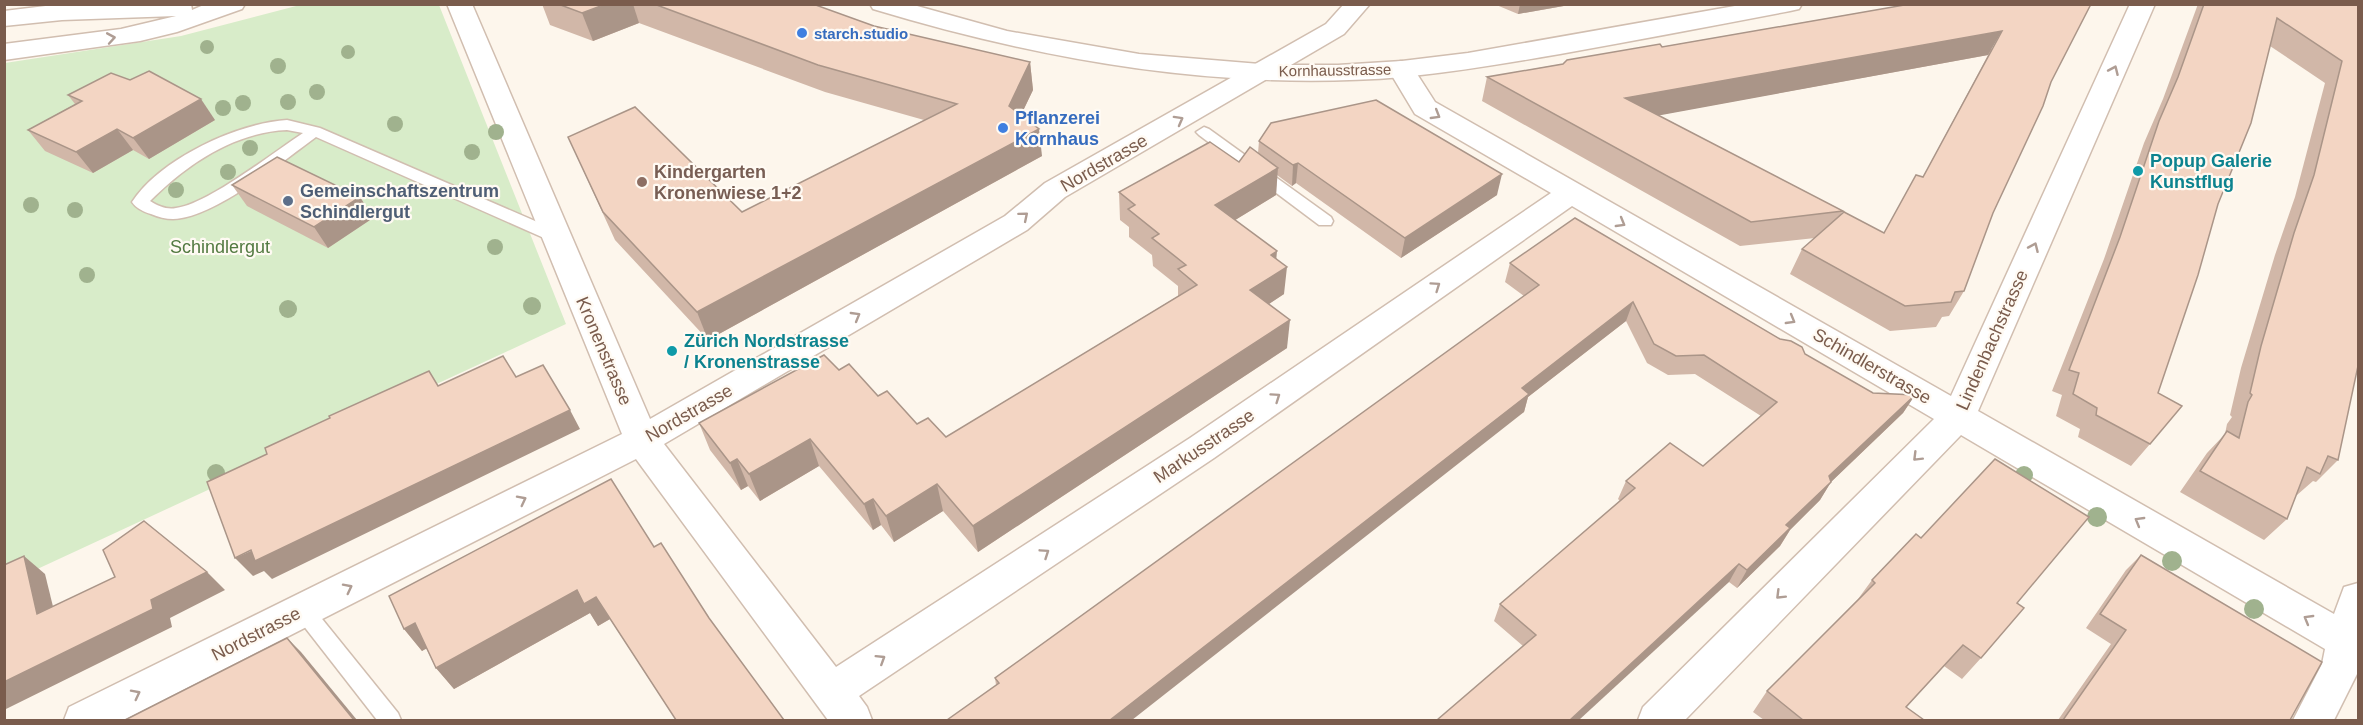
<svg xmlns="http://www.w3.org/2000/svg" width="2363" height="725" font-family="Arial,sans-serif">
	<rect width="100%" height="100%" fill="#fdf6ec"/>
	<polygon fill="#d8ecc9" points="300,5 439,5 566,324 5,584 5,63 181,36"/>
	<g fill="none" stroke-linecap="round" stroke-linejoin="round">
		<g stroke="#d1beb0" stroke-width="3">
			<g id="service">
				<path d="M 287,120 L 320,128 L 565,234 L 567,238 L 565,242 L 553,242 L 316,137 C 283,161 214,218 173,219 C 166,219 158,217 151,214 C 144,212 136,208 132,202 C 160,159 237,123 287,120 ZM 287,130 L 303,133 C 274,152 208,204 176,208 C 167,210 158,206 150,201 C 186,165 234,132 287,130 Z"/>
				<polygon points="1204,127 1209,129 1331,217 1333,221 1331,225 1319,225 1199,135 1196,132"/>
				<polygon points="303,601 310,604 398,713 401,720 377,720 296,616 292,610 296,604"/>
			</g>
		</g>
		<g stroke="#d1beb0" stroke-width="3">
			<polygon id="minor" points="447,4 472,4 650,419 1005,216 1045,183 1326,24 1344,4 1370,4 1344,34 1065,197 1027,230 664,444 836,667 1190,438 1551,193 1415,114 1388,69 1392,63 1401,61 1410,63 1435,102 1951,396 2130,4 2155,4 1978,411 2334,614 2344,587 2358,583 2358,672 2334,720 2293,720 2322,664 2325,649 1961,435 1685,720 1638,720 1643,707 1934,419 1572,206 1214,458 859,696 867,707 872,720 828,720 636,459 124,720 64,720 69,707 622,434"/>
		</g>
		<g stroke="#d1beb0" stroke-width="3">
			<g id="tertiary">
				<polygon points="62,4 191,4 192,10 206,4 245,4 242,9 177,32 140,41 4,60 4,44 121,29 176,16 62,20 4,26 4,11"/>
				<path d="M 870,4 L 910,4 L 1007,31 L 1139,54 L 1273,65 L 1338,65 L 1402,61 L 1468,53 L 1746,4 L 1802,4 L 1799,9 L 1790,11 C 1713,26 1637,40 1560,54 C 1508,63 1456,72 1403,77 C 1223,92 1045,61 873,9 Z"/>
			</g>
		</g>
		<use href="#service" fill="#fff" fill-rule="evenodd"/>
		<use href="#minor" fill="#fff" fill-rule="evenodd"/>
		<use href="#tertiary" fill="#fff" fill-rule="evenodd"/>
	</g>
	<g fill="#a0b28e">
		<circle cx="207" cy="47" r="7"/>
		<circle cx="348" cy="52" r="7"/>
		<circle cx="278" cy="66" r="8"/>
		<circle cx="317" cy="92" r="8"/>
		<circle cx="288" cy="102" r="8"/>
		<circle cx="243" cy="103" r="8"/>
		<circle cx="223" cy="108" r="8"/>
		<circle cx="395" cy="124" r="8"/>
		<circle cx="496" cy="132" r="8"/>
		<circle cx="250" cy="148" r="8"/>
		<circle cx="472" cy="152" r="8"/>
		<circle cx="228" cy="172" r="8"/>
		<circle cx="176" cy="190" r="8"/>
		<circle cx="31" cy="205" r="8"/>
		<circle cx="75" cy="210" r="8"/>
		<circle cx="495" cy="247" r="8"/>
		<circle cx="87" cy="275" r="8"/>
		<circle cx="532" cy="306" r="9"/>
		<circle cx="288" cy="309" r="9"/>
		<circle cx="216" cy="473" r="9"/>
		<circle cx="2024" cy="475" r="9"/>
		<circle cx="2097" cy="517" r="10"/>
		<circle cx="2172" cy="561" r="10"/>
		<circle cx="2254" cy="609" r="10"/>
	</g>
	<g fill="#d1b7a8" fill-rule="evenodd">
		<polygon points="542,4 813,4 874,26 1030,62 1033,90 1021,115 1042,156 708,340 615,240 568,137 742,212 924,120 825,92 639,23 593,41 550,25"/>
		<polygon points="1494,4 1575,4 1518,14"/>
		<path d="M 1910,4 L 2051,82 L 1993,213 L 1964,291 L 1949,316 L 1942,317 L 1936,327 L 1890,331 L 1790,274 L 1802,249 L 1815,238 L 1740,246 L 1482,101 L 1487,77 ZM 1988,55 L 1923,177 L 1884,233 L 1841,214 L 1843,211 L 1658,115 Z"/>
		<polygon points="2198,4 2358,4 2338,460 2316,482 2313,481 2297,495 2296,495 2287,519 2264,540 2180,492 2207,453 2225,434 2227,424 2232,417 2230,415 2241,368 2275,255 2295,197 2325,83 2270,46 2218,204 2158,393 2150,444 2131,466 2078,437 2080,429 2056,416 2062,395 2052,391 2104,259 2144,143 2163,99"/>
		<polygon points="68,95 215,120 149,159 133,150 93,173 45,151 28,130 75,104"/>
		<polygon points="1259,141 1497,195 1401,258 1296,183 1292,186 1277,175 1276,195 1235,220 1277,259 1284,294 1269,304 1287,348 978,552 943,511 894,542 881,525 873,530 819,466 760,501 748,486 741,490 710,450 699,423 839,370 878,396 917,424 946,437 1178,296 1178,286 1153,266 1152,255 1129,237 1129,227 1120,220 1119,192 1239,162 1258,153"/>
		<polygon points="232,185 360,197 373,218 328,248 247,206"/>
		<polygon points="1510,263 1805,354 1873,393 1915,395 1903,413 1831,482 1820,500 1790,530 1780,546 1737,588 1729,582 1523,646 1494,621 1500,604 1620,501 1618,499 1626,481 1703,466 1761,416 1695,374 1668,375 1647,363 1626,321 1528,397 1524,412 996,685 995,678 1524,296 1505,282"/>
		<polygon points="654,547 709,618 784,720 676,720 610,619 598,626 590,613 454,689 436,668 426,648 422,651 404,629"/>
		<polygon points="2141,555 2290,720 2058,720 2111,644 2086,628 2126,570"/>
		<polygon points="1872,580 2017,603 1981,658 1962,679 1944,666 1906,707 1924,720 1764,720 1753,712 1767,691 1858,599"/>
	</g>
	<g fill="#aa9588">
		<polygon points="606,4 633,4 639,23 593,41 582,13"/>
		<polygon points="1520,4 1575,4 1518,14"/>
		<polygon points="2002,31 1988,55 1618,123 1625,98"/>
		<polygon points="1030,62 1033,90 1012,134 1009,106"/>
		<polygon points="201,99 215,120 149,159 133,138"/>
		<polygon points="117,129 133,150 93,173 76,152"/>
		<polygon points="1039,129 1042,156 708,340 697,312"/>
		<polygon points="1298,163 1296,183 1292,186 1293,165"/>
		<polygon points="1278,168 1276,195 1214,233 1215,205"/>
		<polygon points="1502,174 1497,195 1401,258 1405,238"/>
		<polygon points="360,197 373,218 328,248 314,227"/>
		<polygon points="1277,251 1275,274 1287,267 1284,294 1249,317 1250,290 1271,255"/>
		<polygon points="1633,302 1626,321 1528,397 1524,412 1132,720 1110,720 1522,388"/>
		<polygon points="1290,320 1287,348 978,552 973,526"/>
		<polygon points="1915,395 1903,413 1831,482 1820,500 1790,530 1780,546 1737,588 1747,570 1829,476"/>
		<polygon points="570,410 580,429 272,579 264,571 253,576 235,558"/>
		<polygon points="810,439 819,466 760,501 749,474"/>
		<polygon points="737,459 748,486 741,490 730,463"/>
		<polygon points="937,484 943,511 894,542 886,516"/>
		<polygon points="873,499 881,525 873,530 864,504"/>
		<polygon points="24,556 45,574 59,631 37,614"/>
		<polygon points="1739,564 1729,582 1579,720 1570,720"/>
		<polygon points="207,572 225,590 170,618 172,627 4,710 4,682 151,600"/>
		<polygon points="577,590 596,597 610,619 598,626 590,613 454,689 436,668"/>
		<polygon points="415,623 433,645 422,651 404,629"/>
		<polygon points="287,638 301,652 357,720 354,720"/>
	</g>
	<g fill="#f3d5c3" stroke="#aa9588" stroke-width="1.5">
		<polygon points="558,4 606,4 582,13"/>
		<polygon points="654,4 813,4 874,26 1030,62 1009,106 1039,129 697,312 603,212 568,137 635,107 742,212 957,104 818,65"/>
		<polygon points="1910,4 2091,4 2051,82 2043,106 1993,213 1964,291 1955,292 1951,302 1905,306 1802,249 1844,212 1884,233 1916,175 1923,177 2002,31 1625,98 1843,211 1751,222 1487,77 1563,64 1567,60 1660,44 1662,47"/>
		<polygon points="2204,4 2358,4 2358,366 2338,460 2328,456 2320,474 2307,467 2287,519 2200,471 2227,431 2239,438 2248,402 2252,395 2250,393 2261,346 2294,233 2314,175 2342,61 2277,18 2251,123 2218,204 2198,275 2158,393 2182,406 2150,444 2096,415 2097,408 2073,394 2079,373 2069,370 2120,237 2159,121 2178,77"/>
		<polygon points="149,71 201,99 133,138 117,129 76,152 28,130 82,101 68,95 111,73 130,80"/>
		<polygon points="1376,100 1502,174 1405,238 1298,163 1293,165 1259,141 1271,123"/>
		<polygon points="1210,142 1239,162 1250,147 1278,168 1215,205 1277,251 1271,255 1287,267 1250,290 1290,320 973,526 937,484 886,516 873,499 864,504 810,439 749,474 737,459 730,463 699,423 824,355 839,370 849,364 878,396 887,391 917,424 928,418 946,437 1197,285 1178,269 1186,265 1152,238 1159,234 1128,209 1135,205 1119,192"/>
		<polygon points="277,157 360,197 314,227 232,185"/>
		<polygon points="1575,218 1780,339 1791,341 1802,347 1805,354 1873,393 1915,395 1829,476 1831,482 1786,525 1790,528 1747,570 1739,564 1570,720 1437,720 1536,635 1500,604 1635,488 1626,481 1670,443 1703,466 1777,402 1704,355 1676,356 1654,344 1633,302 1522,388 1529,394 1110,720 947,720 999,683 995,678 1539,285 1510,263"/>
		<polygon points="503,356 516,377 543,365 570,410 255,561 251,550 235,558 207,482 267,454 265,448 330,418 329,416 429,371 438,386"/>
		<polygon points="1995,459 2089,517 2017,603 2024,608 1981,658 1963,645 1906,707 1924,720 1803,720 1767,691 1875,583 1872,580 1916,534 1921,538"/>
		<polygon points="611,479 654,547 661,543 709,618 784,720 676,720 596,597 584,604 577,590 436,668 415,623 404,629 389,596"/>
		<polygon points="144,521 207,572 151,600 153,609 4,682 4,565 24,556 37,614 115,577 103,550"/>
		<polygon points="2141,555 2322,662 2290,720 2063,720 2126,630 2100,614"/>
		<polygon points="287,638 354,720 125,720"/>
	</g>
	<defs><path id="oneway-chevron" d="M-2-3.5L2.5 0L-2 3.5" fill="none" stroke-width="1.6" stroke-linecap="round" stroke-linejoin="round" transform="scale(1.5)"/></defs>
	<g stroke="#af9d94">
		<use href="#oneway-chevron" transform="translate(111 38) rotate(-10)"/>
		<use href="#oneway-chevron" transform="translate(2114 70) rotate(-66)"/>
		<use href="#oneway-chevron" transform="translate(1436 115) rotate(31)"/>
		<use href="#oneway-chevron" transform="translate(1179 120) rotate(-29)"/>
		<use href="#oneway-chevron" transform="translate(1024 216) rotate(-40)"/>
		<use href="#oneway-chevron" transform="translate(1621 223) rotate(30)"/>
		<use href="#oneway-chevron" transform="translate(2034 247) rotate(-66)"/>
		<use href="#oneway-chevron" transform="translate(1436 286) rotate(-35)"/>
		<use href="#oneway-chevron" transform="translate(856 316) rotate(-30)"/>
		<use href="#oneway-chevron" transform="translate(1791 320) rotate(30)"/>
		<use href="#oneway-chevron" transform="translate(1276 397) rotate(-35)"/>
		<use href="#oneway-chevron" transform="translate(1917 457) rotate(135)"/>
		<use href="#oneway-chevron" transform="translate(522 500) rotate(-27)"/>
		<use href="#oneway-chevron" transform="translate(2139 521) rotate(-150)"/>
		<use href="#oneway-chevron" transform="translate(1045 553) rotate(-34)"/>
		<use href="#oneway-chevron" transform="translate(348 588) rotate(-27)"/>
		<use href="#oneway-chevron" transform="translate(1780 595) rotate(135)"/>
		<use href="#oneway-chevron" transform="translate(2308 619) rotate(-150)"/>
		<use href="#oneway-chevron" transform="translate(881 659) rotate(-32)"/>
		<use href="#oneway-chevron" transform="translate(136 694) rotate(-27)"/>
	</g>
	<g fill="#3f7fe0" stroke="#fffaf3" stroke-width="2">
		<circle cx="802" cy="33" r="6"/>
		<circle cx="1003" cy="128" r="6"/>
	</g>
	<g fill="#0f9aa8" stroke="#fffaf3" stroke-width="2">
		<circle cx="2138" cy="171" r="6"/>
		<circle cx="672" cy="351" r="6"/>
	</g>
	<circle fill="#8d6e63" stroke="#fffaf3" stroke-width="2" cx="642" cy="182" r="6"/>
	<circle fill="#5c6f8a" stroke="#fffaf3" stroke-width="2" cx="288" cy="201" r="6"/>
	<g text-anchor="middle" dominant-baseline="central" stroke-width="4.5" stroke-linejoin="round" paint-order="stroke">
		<g font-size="15" font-weight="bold" fill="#366cbe" stroke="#fffaf3" text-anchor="start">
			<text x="814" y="33">starch.studio</text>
		</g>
		<g font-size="15" fill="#7a5c4d" stroke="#fffaf3">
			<text transform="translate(1335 70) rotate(-1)">Kornhausstrasse</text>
		</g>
		<g font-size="18" font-weight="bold" fill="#366cbe" stroke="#fffaf3" text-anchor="start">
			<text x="1015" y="118">Pflanzerei<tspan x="1015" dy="21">Kornhaus</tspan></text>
		</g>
		<g font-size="18" font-weight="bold" fill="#0d838f" stroke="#fffaf3" text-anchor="start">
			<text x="2150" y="161">Popup Galerie<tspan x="2150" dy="21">Kunstflug</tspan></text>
			<text x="684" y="341">Zürich Nordstrasse<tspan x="684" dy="21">/ Kronenstrasse</tspan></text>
		</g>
		<g font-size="18" fill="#7a5c4d" stroke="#fffaf3">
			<text transform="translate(1104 163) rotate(-30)">Nordstrasse</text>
			<text transform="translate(1992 340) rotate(-66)">Lindenbachstrasse</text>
			<text transform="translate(604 351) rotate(67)">Kronenstrasse</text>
			<text transform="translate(1872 366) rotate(30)">Schindlerstrasse</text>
			<text transform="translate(689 413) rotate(-30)">Nordstrasse</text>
			<text transform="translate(1204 446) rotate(-34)">Markusstrasse</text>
			<text transform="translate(256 634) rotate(-27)">Nordstrasse</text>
		</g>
		<g font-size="18" font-weight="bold" fill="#785e54" stroke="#fffaf3" text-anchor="start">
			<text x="654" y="172">Kindergarten<tspan x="654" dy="21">Kronenwiese 1+2</tspan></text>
		</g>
		<g font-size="18" font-weight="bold" fill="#4e5e75" stroke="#fffaf3" text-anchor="start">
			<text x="300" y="191">Gemeinschaftszentrum<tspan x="300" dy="21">Schindlergut</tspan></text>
		</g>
		<g font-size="18" fill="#537a41" stroke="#fffaf3">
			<text x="220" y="247">Schindlergut</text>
		</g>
	</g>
	<rect width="2363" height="725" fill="none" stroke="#7a5c4d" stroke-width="12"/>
</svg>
